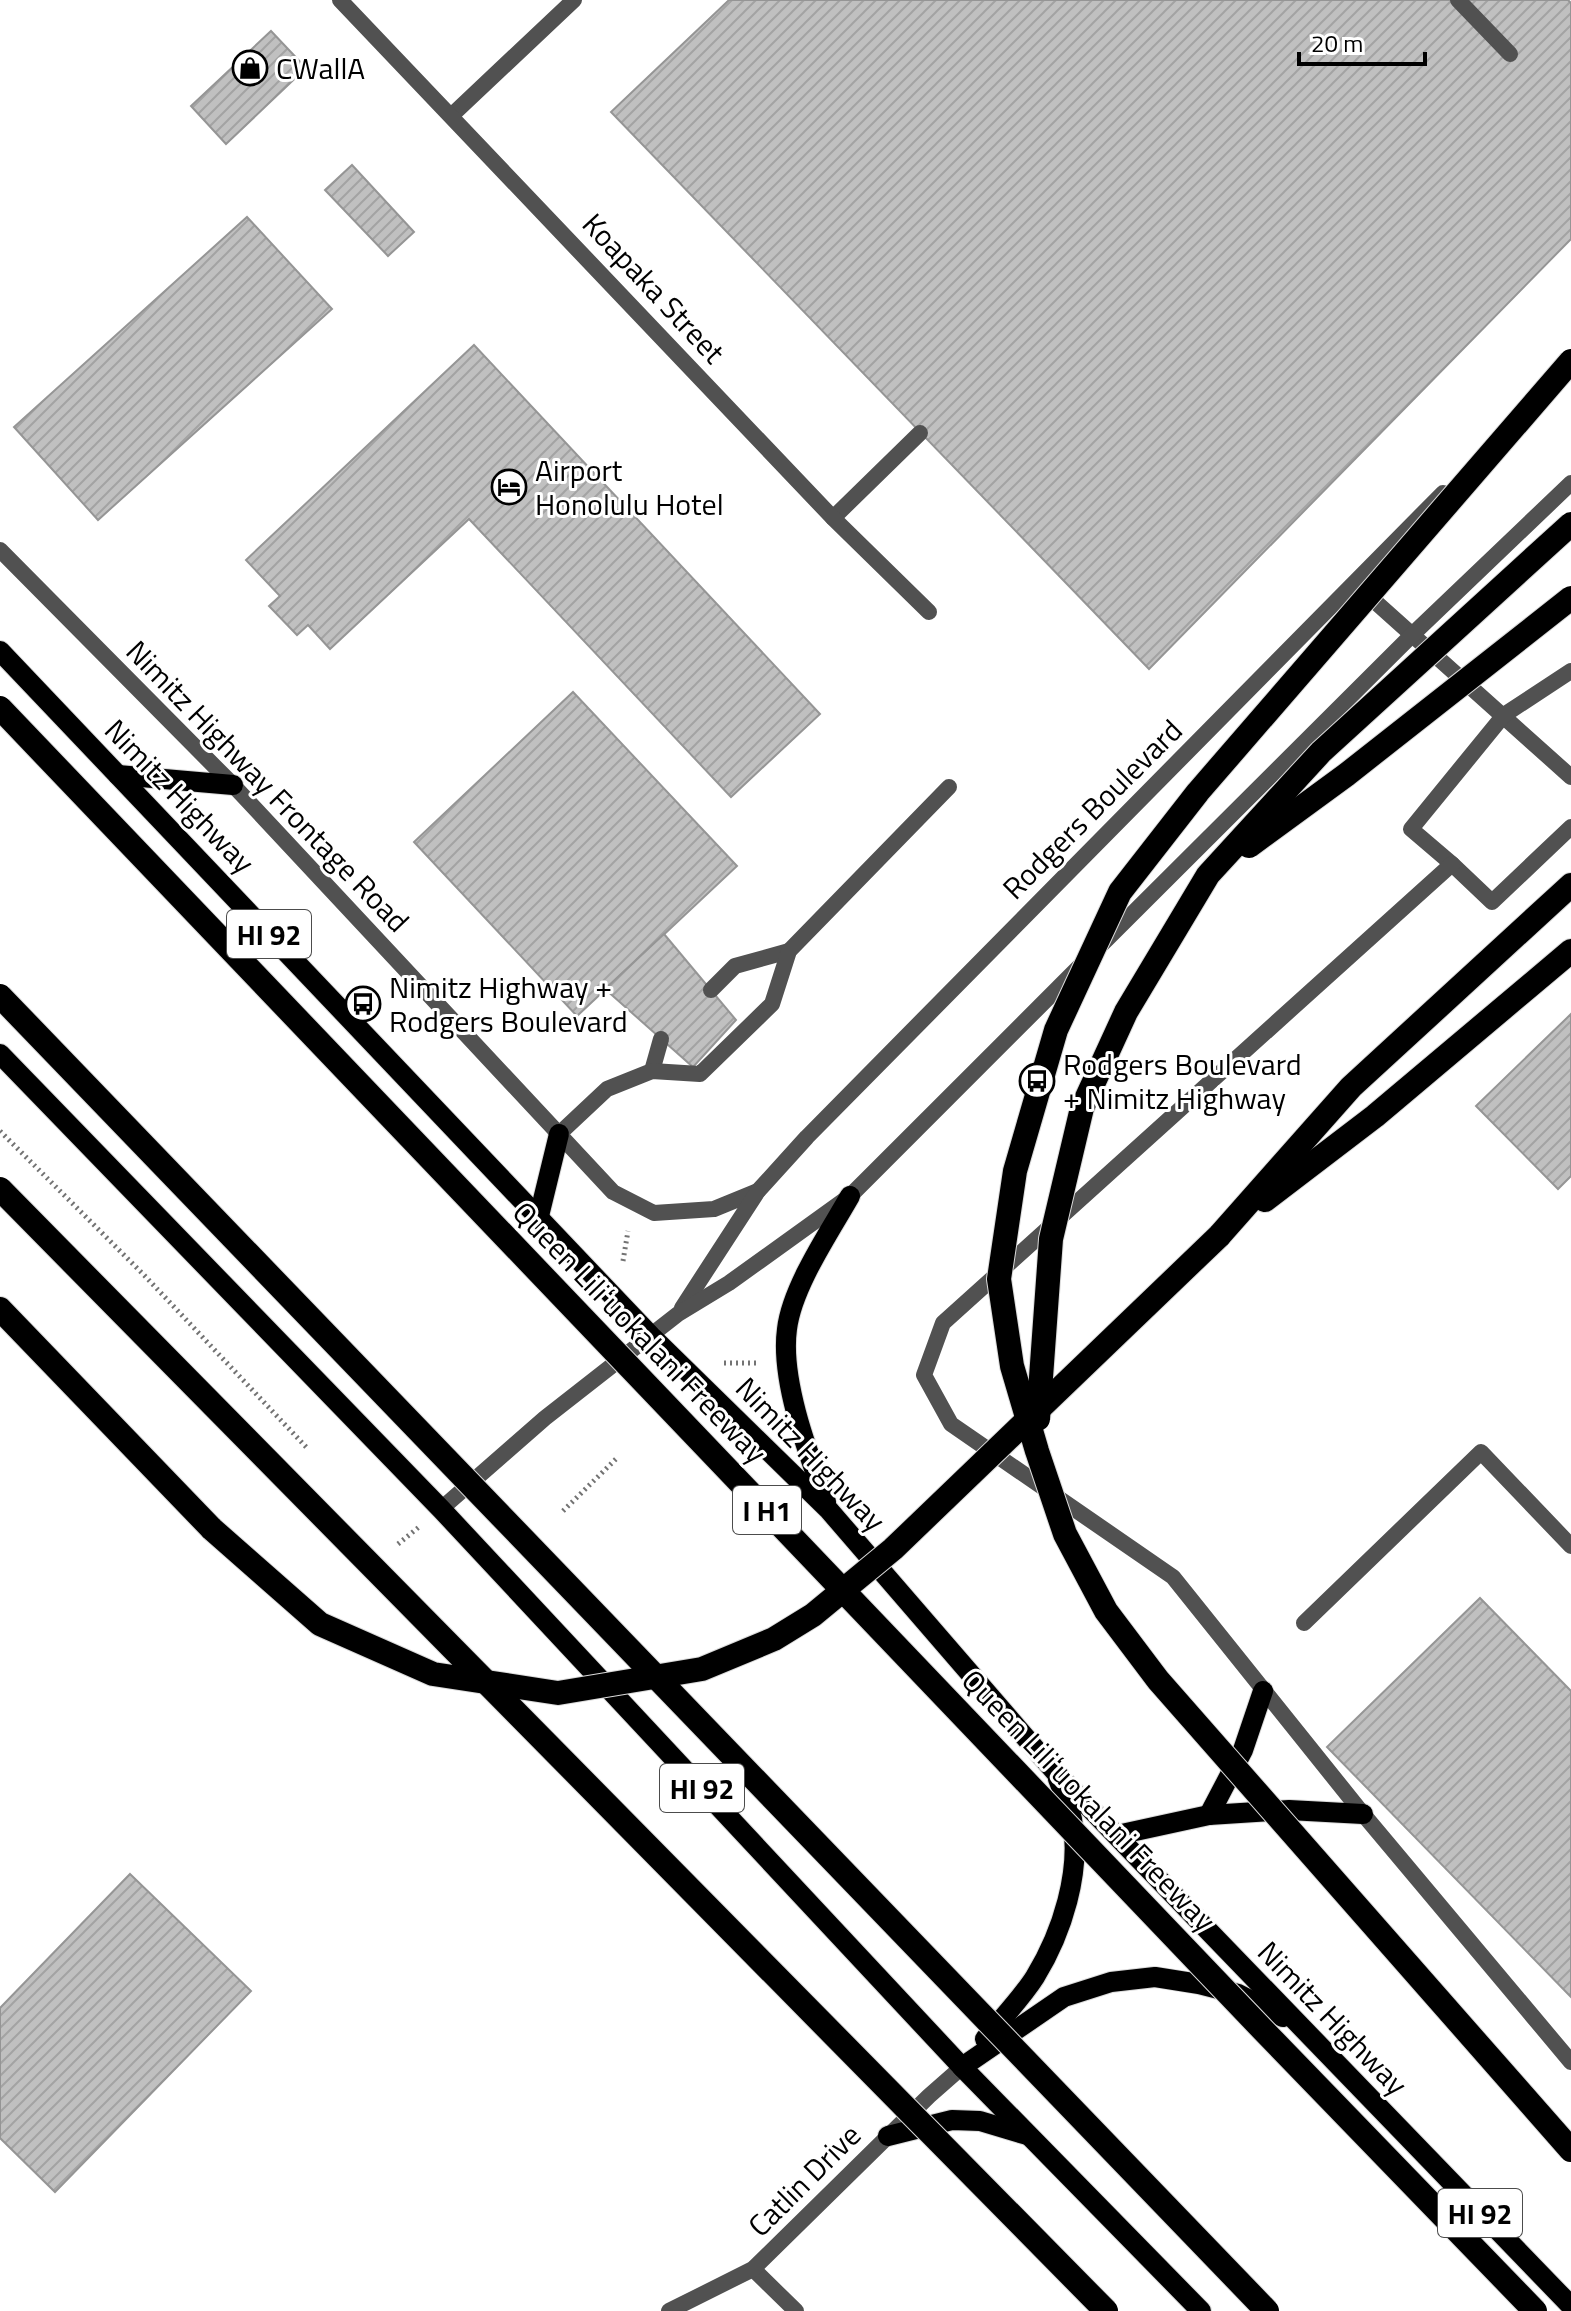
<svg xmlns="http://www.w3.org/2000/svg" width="1571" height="2311" font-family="'Titillium Web',sans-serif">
	<defs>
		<pattern id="building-hatch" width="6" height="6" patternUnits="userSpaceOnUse" patternTransform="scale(2)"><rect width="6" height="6" fill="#c0c0c0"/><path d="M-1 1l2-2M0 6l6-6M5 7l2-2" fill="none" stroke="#a3a3a3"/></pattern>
	</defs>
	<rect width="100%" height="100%" fill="#fff"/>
	<g fill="url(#building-hatch)" stroke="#959595" stroke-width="2">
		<polygon points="729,0 1568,0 1571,3 1571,239 1149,669 611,112"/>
		<polygon points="271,31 306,68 226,144 191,106"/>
		<polygon points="352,165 414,232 388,256 325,190"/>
		<polygon points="247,217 332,309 98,520 14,427"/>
		<polygon points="474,345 820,714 731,797 469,519 330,649 308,625 297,635 269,606 280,596 246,560"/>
		<polygon points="573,692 737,866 577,1016 414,842"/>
		<polygon points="664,934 736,1020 693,1067 605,989"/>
		<polygon points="1571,1014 1571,1176 1558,1189 1476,1106"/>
		<polygon points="1480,1598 1571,1691 1571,1997 1327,1747"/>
		<polygon points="130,1874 251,1991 55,2192 0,2138 0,2008"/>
	</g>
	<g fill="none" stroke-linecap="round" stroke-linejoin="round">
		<g stroke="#dbdbdb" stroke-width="22">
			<g id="primary">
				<polyline points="0,651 651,1336 828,1509 1057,1774 1571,2306"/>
				<polyline points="118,775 233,785"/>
				<polyline points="0,1054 441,1509 962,2067 1201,2311"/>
				<polyline points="539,1216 559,1134"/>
				<path d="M 826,1502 C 808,1453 780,1380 787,1329 C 792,1287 829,1233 850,1196"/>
				<polyline points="1209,1815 1243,1750 1263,1691"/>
				<polyline points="1117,1835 1209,1815 1289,1810 1363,1814"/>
				<path d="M 985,2039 C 1001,2019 1021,1999 1035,1977 C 1062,1933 1082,1871 1072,1819 C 1069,1806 1063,1792 1058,1779"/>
				<polyline points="962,2067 1064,1997 1111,1982 1155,1977 1199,1984 1238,1994 1283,2017"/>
				<polyline points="888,2136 952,2120 980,2121 1027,2135"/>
			</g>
		</g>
		<g stroke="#dbdbdb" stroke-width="26">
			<g id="highway">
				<polyline points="1265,1200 1375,1116 1571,951"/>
				<polyline points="1219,1236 1351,1087 1571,885"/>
				<polyline points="0,1309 212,1529"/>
			</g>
		</g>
		<g stroke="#737373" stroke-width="5" stroke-dasharray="2 4" stroke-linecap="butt">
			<polyline points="0,1131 144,1275 308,1449"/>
			<polyline points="623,1261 628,1231"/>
			<polyline points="724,1363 757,1363"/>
			<polyline points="563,1511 618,1457"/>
			<polyline points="398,1544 419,1527"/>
		</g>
		<g stroke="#515151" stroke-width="16">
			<polyline points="1458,0 1510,54"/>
			<polyline points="451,116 574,0"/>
			<polyline points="833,518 920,433"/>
			<polyline points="1361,589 1571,777"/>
			<polyline points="1571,671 1504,715 1411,829 1452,864 1492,902 1571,827"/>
			<polyline points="1452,864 943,1323 924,1375 951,1424 1173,1577 1363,1814 1571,2062"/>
			<polyline points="711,990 735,966 789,951"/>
			<polyline points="652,1071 661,1039"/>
			<polyline points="559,1134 607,1089 652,1071 700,1074 772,1004 789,951 949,787"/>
			<polyline points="1304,1623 1481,1452 1571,1546"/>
			<polyline points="753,2269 796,2311"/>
		</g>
		<g stroke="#515151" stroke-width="16">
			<polyline points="340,0 833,518 929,612"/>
			<polyline points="0,550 233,785 613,1192 654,1213 714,1209 758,1191"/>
			<polyline points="1100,946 1413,634 1571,483"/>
			<polyline points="682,1308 758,1191 807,1137 1443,493"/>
			<polyline points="441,1509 545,1418 678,1314 729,1283 850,1196 1081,965"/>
			<polyline points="669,2311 753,2269 929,2096 962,2067"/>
		</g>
		<use href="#primary" stroke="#000" stroke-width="20"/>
		<use href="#highway" stroke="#000" stroke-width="24"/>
		<g stroke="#dbdbdb" stroke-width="26" stroke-linecap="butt">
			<g id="highway-bridge">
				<polyline points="1571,361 1198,792 1120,892 1056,1030 1015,1171 999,1279 1012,1366 1037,1451 1065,1534 1106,1611 1158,1680 1571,2150"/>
				<polyline points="0,708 1263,2030 1535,2311"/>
				<polyline points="1249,846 1346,775 1571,598"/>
				<polyline points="0,996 1267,2311"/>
				<polyline points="0,1189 1106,2311"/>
				<polyline points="1038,1419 1051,1239 1082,1108 1126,1012 1208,875 1321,752 1571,524"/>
				<polyline points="212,1529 320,1624 433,1674 558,1693 702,1669 774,1639 813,1615 893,1549 1219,1236"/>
			</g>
		</g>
		<use href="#highway-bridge" stroke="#000" stroke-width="24"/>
	</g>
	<defs>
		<g id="shop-ring" transform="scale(1.8)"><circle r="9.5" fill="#fff" stroke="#000" stroke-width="1.5"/><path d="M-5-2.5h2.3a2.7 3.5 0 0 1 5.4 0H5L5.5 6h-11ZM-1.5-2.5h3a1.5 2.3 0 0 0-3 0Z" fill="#000"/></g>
		<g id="hotel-ring" transform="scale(1.8)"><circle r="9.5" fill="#fff" stroke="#000" stroke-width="1.5"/><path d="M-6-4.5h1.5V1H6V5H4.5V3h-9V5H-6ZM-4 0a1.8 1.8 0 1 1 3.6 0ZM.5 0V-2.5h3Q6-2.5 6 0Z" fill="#000"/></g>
		<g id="bus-ring" transform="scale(1.8)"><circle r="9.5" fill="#fff" stroke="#000" stroke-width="1.5"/><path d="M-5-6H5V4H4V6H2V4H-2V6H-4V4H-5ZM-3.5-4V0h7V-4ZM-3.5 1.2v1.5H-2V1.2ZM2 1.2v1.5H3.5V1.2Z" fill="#000"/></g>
	</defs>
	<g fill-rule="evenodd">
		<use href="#shop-ring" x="250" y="68"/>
		<use href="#hotel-ring" x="509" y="487"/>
		<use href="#bus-ring" x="363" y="1004"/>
		<use href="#bus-ring" x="1037" y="1081"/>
	</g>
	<g text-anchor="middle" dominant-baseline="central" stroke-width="6" stroke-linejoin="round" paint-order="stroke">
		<g fill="#fff" stroke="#4c4c4c" stroke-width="2">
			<rect x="227" y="910" width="84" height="48" rx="6"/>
			<rect x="733" y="1486" width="68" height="48" rx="6"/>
			<rect x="660" y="1764" width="84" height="48" rx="6"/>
			<rect x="1438" y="2189" width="84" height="48" rx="6"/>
		</g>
		<g font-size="28" font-weight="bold" fill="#000">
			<text x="269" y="934">HI 92</text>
			<text x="767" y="1510">I H1</text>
			<text x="702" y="1788">HI 92</text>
			<text x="1480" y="2213">HI 92</text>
		</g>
		<g font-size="30" fill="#000" stroke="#fff" text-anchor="start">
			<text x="276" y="68">CWallA</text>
			<text x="535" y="470">Airport<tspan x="535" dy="34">Honolulu Hotel</tspan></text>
			<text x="389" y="987">Nimitz Highway +<tspan x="389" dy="34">Rodgers Boulevard</tspan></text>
			<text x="1063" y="1064">Rodgers Boulevard<tspan x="1063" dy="34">+ Nimitz Highway</tspan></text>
		</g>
		<g font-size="30" fill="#000" stroke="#fff">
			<text transform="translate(654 288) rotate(47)">Koapaka Street</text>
			<text transform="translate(268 786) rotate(46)">Nimitz Highway Frontage Road</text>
			<text transform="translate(180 796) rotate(46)">Nimitz Highway</text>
			<text transform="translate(1092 809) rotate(-45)">Rodgers Boulevard</text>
			<text transform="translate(640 1332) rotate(46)">Queen Liliʻuokalani Freeway</text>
			<text transform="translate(811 1454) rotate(46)">Nimitz Highway</text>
			<text transform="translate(1089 1800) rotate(46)">Queen Liliʻuokalani Freeway</text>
			<text transform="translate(1333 2018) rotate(46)">Nimitz Highway</text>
			<text transform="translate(804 2180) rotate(-45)">Catlin Drive</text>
		</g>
	</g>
	<path d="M1299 52v12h126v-12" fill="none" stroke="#000000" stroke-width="4"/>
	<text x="1311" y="52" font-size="24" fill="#000000" stroke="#ffffff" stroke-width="6" paint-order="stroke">20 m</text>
</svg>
